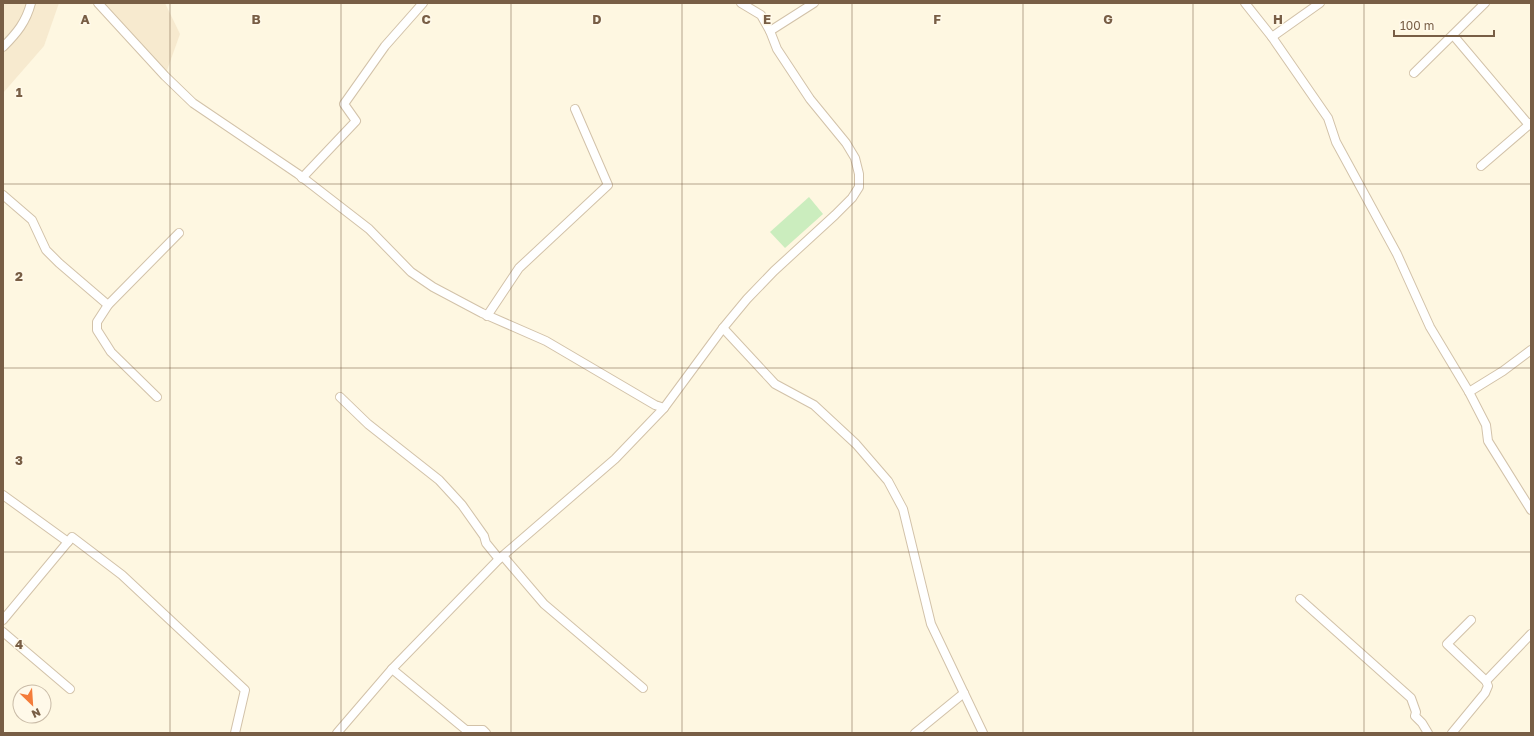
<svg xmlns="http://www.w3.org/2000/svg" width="1534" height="736" font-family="'Golos Text',sans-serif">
	<rect width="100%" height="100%" fill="#fef7e1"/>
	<g fill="#f7eacf">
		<polygon points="3,3 59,3 44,46 3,93"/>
		<polygon points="98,3 165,3 180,34 165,76"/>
	</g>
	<polygon fill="#cbedbe" points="809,197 823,214 785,248 770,232"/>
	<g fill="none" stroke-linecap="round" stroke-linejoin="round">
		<g stroke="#d2c2a9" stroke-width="10">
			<g id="minor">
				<polyline points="98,3 165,76 193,103 298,174 369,229 411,272 433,287 482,313 546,341 655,405 664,408"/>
				<polyline points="1245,3 1272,37 1328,118 1336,142 1397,254 1430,327 1469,392 1486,425 1488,441 1531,510"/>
				<polyline points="770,31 814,3"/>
				<polyline points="1453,35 1529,125"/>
				<polyline points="1272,37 1320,3"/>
				<path d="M 3,47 C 17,33 26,22 31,3"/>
				<polyline points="1414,73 1485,3"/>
				<polyline points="1481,166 1531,123"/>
				<polyline points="302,178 356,121 344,104 385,46 423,3"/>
				<polyline points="3,195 32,220 46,250 59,263 108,305"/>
				<polyline points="487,316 519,268 608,185 575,109"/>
				<polyline points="723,328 775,384 814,405 856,444 888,481 903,509 931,624 983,733"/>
				<polyline points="1469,392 1503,371 1531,350"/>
				<polyline points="157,397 111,352 97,330 97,322 108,305 179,233"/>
				<polyline points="340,397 368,424 439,480 462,505 484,536 486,543 499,559"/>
				<polyline points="3,495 68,542"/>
				<polyline points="503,556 544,604 643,688"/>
				<polyline points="1300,599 1411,698 1416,712 1415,716 1422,723 1428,733"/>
				<polyline points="3,620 72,537 122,575 245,690 235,733"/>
				<polyline points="1471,620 1447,644 1486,681"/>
				<polyline points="3,632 70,689"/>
				<polyline points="392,669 466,730 483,730 486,733"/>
				<polyline points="337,733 392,669 499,559 615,459 664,408 723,328 747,299 774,271 835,215 852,198 859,187 859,174 855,158 846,143 810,99 777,49 770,31 761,15 741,3"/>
				<polyline points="915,733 964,693"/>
				<polyline points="1452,733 1485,693 1488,686 1486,681 1531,634"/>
			</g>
		</g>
		<use href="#minor" stroke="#fff" stroke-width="8"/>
	</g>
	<path fill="none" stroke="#785e45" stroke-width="1" stroke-opacity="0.55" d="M 170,3 L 170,733M 341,3 L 341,733M 511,3 L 511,733M 682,3 L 682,733M 852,3 L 852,733M 1023,3 L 1023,733M 1193,3 L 1193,733M 1364,3 L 1364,733M 3,184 L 1531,184M 3,368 L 1531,368M 3,552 L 1531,552"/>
	<g font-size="13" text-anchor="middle" font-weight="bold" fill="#785e45" stroke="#fff9e9" stroke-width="3" stroke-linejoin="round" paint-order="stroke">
		<text x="85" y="24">A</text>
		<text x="256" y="24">B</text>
		<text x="426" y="24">C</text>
		<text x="597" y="24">D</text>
		<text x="767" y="24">E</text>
		<text x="937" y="24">F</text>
		<text x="1108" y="24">G</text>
		<text x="1278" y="24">H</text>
		<text x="19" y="97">1</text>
		<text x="19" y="281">2</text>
		<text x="19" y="465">3</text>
		<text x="19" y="649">4</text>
	</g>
	<rect width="1534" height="736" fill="none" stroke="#785e45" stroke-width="8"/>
	<g transform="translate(32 704) rotate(155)"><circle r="19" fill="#fff9e9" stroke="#c9bba7"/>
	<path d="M0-3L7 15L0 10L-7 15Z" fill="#f47c3a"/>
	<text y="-6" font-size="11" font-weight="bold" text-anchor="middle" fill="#785e45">N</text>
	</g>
	<path d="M1394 30v6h100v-6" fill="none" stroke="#785e45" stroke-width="2"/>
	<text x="1400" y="30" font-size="12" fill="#785e45" stroke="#fff9e9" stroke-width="3" paint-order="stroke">100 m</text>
</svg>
